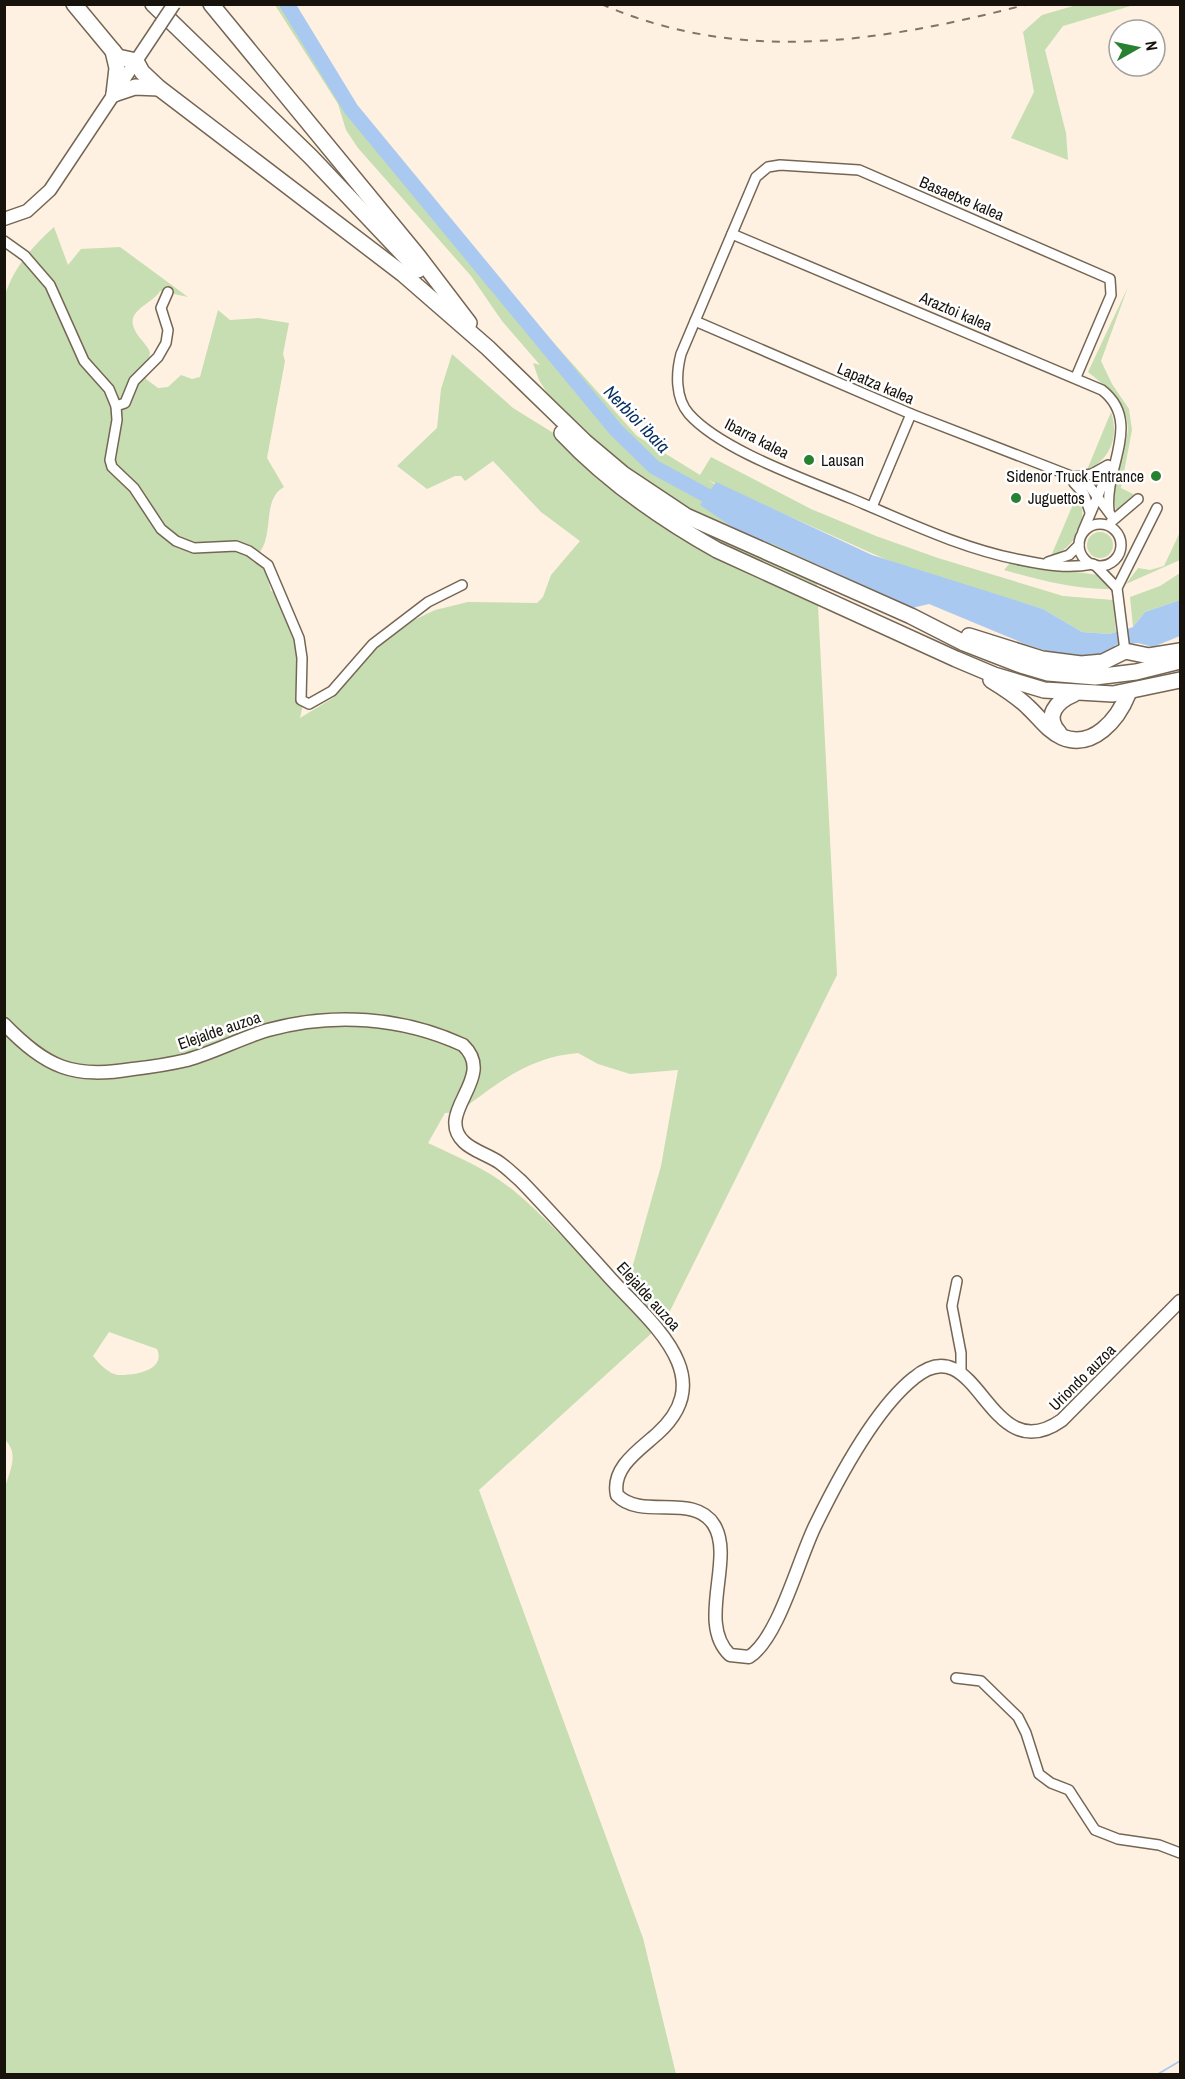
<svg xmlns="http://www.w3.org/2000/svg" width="1185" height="2079" font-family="'Archivo Narrow',sans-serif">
	<rect width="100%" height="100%" fill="#fff1e1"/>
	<g fill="#c6deb2" fill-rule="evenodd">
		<polygon points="1080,4 1134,5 1063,26 1045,50 1066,133 1068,160 1011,138 1034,92 1023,32 1042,15"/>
		<path d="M 275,5 L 291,5 L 380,144 L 519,304 L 637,436 L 700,475 L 711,457 L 811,509 L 876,536 L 938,558 L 1063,596 L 1113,600 L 1116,632 L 1109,634 L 1082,632 L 1043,609 L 905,568 L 708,480 L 815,547 L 837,975 L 665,1321 L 479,1490 L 643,1938 L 676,2074 L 5,2074 L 4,1490 C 9,1473 20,1454 5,1440 L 4,298 C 13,268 31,248 54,227 L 68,265 L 81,249 L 120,247 L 188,297 L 160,291 C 154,303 126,310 134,328 C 137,337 146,343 150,352 L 146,379 L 158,388 L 168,387 L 181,375 L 192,379 L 200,377 L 218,310 L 230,320 L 258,318 L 289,323 L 283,354 L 285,361 L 267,458 L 284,487 C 262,499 274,533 260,552 L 271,591 L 276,593 L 290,624 L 297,654 L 304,665 L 306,692 L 300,718 L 333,698 L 372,651 L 414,620 L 435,610 L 468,602 L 537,603 L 543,597 L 551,575 L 580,541 L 541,512 L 493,461 L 465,481 L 461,476 L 455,476 L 427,489 L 397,466 L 437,428 L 441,389 L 452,354 L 513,408 L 555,434 L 564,420 L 539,380 L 533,363 L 540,365 L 502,321 L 471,276 L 358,148 L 346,130 L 338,104 ZM 578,1053 L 598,1064 L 630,1074 L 678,1070 L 661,1166 L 625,1293 C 582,1262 553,1223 513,1190 C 487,1169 458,1157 428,1143 L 445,1113 L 462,1112 C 470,1102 477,1099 487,1091 C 516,1070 542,1056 578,1053 ZM 109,1332 L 157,1349 C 166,1370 136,1375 121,1375 C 111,1376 99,1364 93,1356 Z"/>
		<path d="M 1128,287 L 1101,361 L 1112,384 L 1129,409 L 1132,430 L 1121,488 L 1135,495 L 1116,511 C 1103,444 1166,433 1088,372 Z"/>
		<path d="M 1111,412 C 1119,436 1111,459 1087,470 Z"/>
		<path d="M 1077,495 C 1091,518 1076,548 1051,556 Z"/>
		<polygon points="1180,532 1180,560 1126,584 1138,568 1150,570 1164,566"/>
		<circle cx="1100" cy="545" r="13"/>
		<path d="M 1010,563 L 1098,575 L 1109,589 C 1076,590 1036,579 1004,570 Z"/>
		<polygon points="1180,573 1180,600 1145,612 1133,627 1130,597 1160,586"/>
	</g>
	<polygon fill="#aac9f1" points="716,482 872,555 1043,609 1082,632 1109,634 1127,629 1133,627 1145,612 1180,600 1180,636 1153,647 1138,643 1115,645 1114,649 1098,658 1056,654 1025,644 929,604 912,608 773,544 754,542 700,505"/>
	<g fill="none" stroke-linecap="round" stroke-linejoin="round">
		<polyline stroke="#aac9f1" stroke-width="2" points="1158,2074 1180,2061"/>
		<polyline stroke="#aac9f1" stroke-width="15" points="287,4 351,109 616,430 654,467 724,505"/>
		<g stroke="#756654" stroke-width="12">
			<g id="minor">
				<path d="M 732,234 L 1102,390 C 1143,422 1104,468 1109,510"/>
				<polyline points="4,241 25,256 50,285 84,361 109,389 116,406 117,420 110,460 112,467 134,488 161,529 176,541 194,548 236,546 249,551 268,565 299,638 302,658 301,700 309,704 332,691 373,644 428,602 462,585"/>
				<polyline points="695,321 911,414 1071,476 1090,487 1113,518"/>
				<path d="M 1076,377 L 1111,295 L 1110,279 L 859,170 L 780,165 L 768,167 L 756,177 L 681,354 C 676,373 675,398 689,414 C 721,450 805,479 850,498 C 905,521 962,549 1021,560 C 1045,565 1068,569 1093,564"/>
				<polyline points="116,406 125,403 134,381 158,357 166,343 168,330 161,308 168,292"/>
				<polyline points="1074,477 1092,474 1108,465"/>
				<polyline points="1074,483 1084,494 1090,512"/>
				<polyline points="872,507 911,414"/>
				<polyline points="1111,522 1138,499"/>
				<circle cx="1100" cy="545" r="21"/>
				<polyline points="1083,531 1108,472"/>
				<polyline points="1048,562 1069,555 1079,545"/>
				<polyline points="1095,565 1117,588"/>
				<polyline points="1125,651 1117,588 1157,508"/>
				<polyline points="957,1281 952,1306 961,1353 961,1372"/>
				<polyline points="956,1678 981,1681 1018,1717 1026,1733 1039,1774 1051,1783 1069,1790 1095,1830 1118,1839 1159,1845 1180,1853"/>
			</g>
		</g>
		<g stroke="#756654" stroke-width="15">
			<g id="tertiary">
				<polyline points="4,219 27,211 50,190 160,25"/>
				<path d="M 4,1024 C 47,1068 73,1079 133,1069 C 151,1067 170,1064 187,1060 C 215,1052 241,1038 268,1030 C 333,1012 402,1017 463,1045 C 498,1078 433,1112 464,1142 C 473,1151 489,1155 500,1163 C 507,1168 514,1175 521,1181 C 552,1213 581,1246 611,1279 C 651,1323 721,1377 657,1434 C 639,1450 611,1468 617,1495 C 642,1521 694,1492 714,1525 C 735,1559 696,1623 730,1655 L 749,1657 C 779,1638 799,1557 816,1524 C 837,1481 876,1408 914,1378 C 979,1324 987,1473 1062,1420 L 1180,1301"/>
			</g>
		</g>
		<g stroke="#756654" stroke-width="18">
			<g id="primary">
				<polyline points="74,4 118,57 136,61 142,72 159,88 403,274 488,348 585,442 623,474 686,516 911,616 964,643 1021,665 1048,673 1095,677 1136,672 1180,661"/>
				<polyline points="153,4 311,157 418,270"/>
				<polyline points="211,4 418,256 469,323"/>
				<polyline points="113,51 117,68 114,94"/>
				<polyline points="114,94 135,87 159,88"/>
				<path d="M 562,433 C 607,481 660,518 717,550 L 956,659 L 994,675 L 1044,690 L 1113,694 L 1180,680"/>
				<polyline points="969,636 1042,659 1081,664 1103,662 1125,651 1149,656 1180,651"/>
				<path d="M 991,680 C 1004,688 1017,696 1028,707 C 1039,717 1048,731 1062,737 C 1093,750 1118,719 1128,694"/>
				<path d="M 1059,733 C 1043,716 1057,701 1074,694"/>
			</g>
		</g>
		<use href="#minor" stroke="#fff" stroke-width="9"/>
		<use href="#tertiary" stroke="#fff" stroke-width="12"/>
		<use href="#primary" stroke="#fff" stroke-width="15"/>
		<path stroke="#7e756a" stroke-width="2" stroke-dasharray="8 8" stroke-linecap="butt" d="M 601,4 C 743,66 885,41 1029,4"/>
		<g stroke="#756654" stroke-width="15" stroke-linecap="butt">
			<polyline id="tertiary-bridge" points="160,25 174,4"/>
		</g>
		<use href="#tertiary-bridge" stroke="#fff" stroke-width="12"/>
	</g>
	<g fill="#288131" stroke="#fff" stroke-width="2">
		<circle cx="809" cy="460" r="6"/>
		<circle cx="1156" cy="476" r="6"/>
		<circle cx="1016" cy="498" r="6"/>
	</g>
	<g text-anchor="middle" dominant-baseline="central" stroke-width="5" stroke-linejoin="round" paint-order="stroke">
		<g font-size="16" fill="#17120b" stroke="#fff">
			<text transform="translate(962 198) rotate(23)">Basaetxe kalea</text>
			<text transform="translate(956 311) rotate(23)">Araztoi kalea</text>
			<text transform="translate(876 383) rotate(23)">Lapatza kalea</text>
			<text transform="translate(757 438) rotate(27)">Ibarra kalea</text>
			<text transform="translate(219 1030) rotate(-19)">Elejalde auzoa</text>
			<text transform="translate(649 1296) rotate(48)">Elejalde auzoa</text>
			<text transform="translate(1082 1377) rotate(-45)">Uriondo auzoa</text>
		</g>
		<g font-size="16" fill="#17120b" stroke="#fff" text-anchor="start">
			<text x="821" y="460">Lausan</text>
			<text x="1144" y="476" text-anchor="end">Sidenor Truck Entrance</text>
			<text x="1028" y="498">Juguettos</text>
		</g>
		<g font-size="18" font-style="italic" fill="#052f5f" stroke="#fff">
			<text transform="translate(637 419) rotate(46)">Nerbioi ibaia</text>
		</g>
	</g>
	<rect width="1185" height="2079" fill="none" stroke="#17120b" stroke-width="12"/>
	<g transform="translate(1137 48) rotate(81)"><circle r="28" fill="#ffffff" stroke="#a2a09d" stroke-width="1.5"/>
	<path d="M0-4.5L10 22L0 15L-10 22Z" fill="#288131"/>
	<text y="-9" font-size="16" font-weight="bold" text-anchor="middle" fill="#17120b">N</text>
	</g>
</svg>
